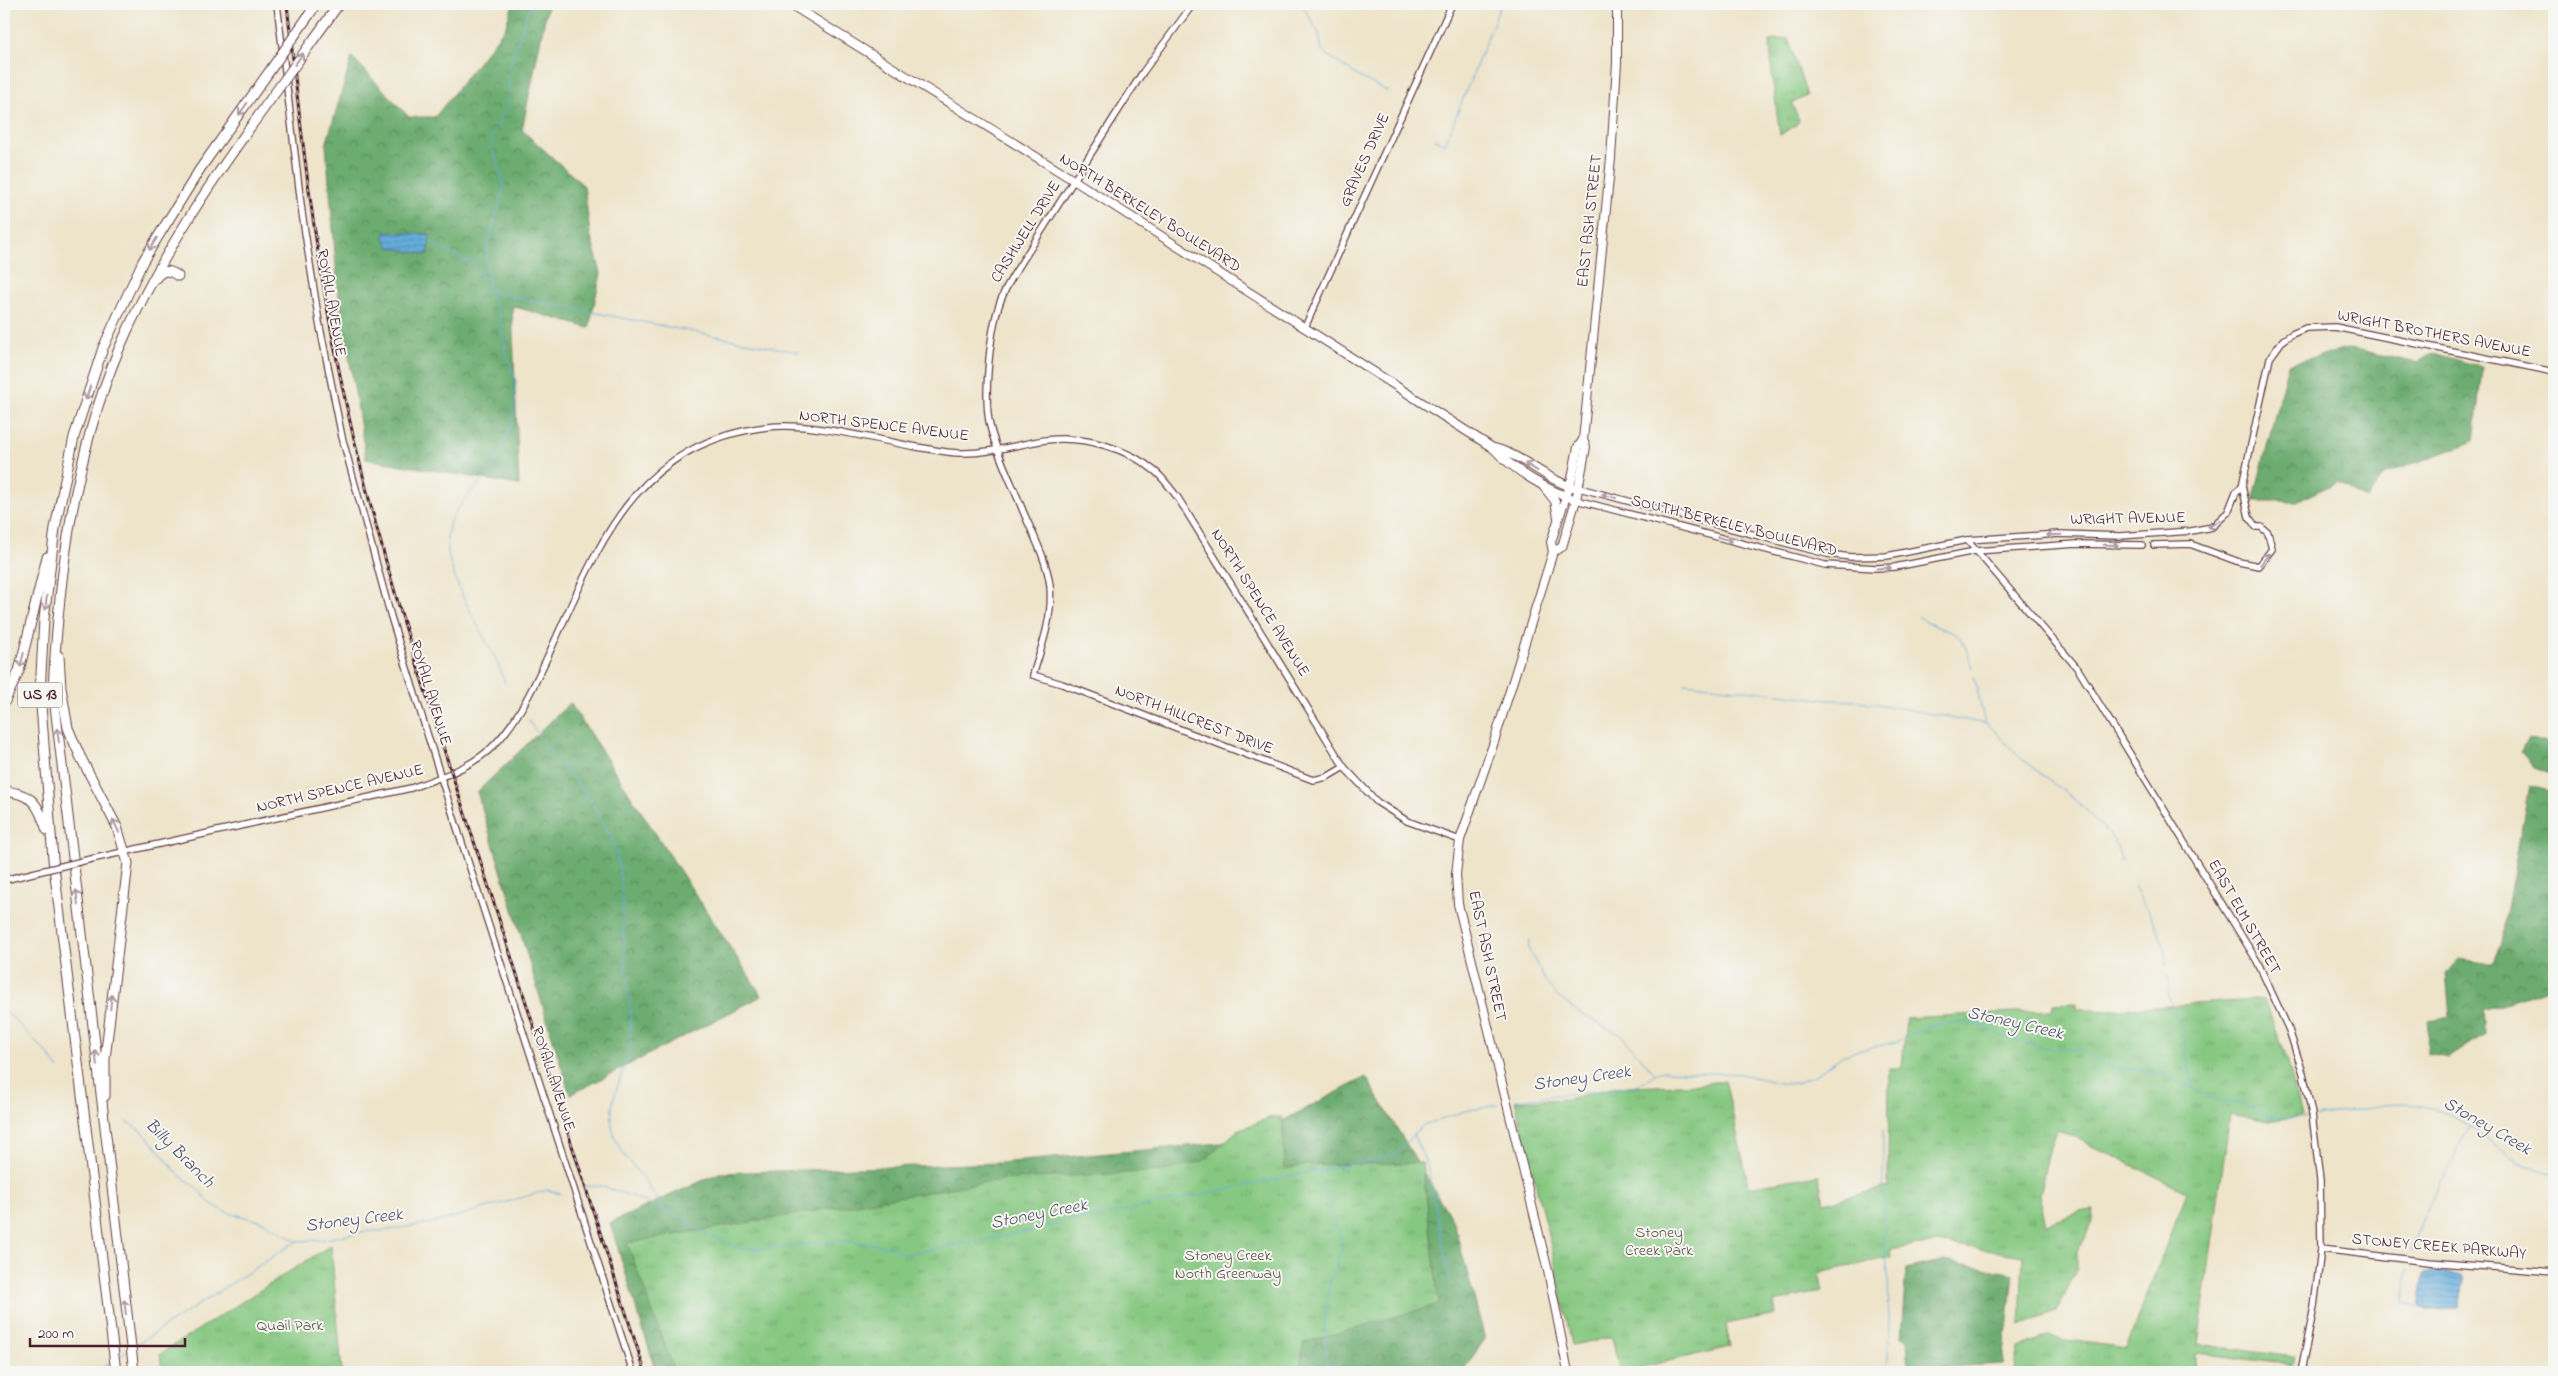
<svg xmlns="http://www.w3.org/2000/svg" width="2558" height="1376" font-family="'Indie Flower',sans-serif">
	<defs>
		<pattern id="forest-crowns" width="20" height="18" patternUnits="userSpaceOnUse" patternTransform="scale(1.25)"><rect width="20" height="18" fill="#6cac6f"/><path d="M2 6a3 3 0 1 1 6 0M12 15a3 3 0 1 1 6 0" fill="none" stroke="#5b8b5b"/></pattern>
		<pattern id="park-tufts" width="24" height="20" patternUnits="userSpaceOnUse" patternTransform="scale(1.25)"><rect width="24" height="20" fill="#86c881"/><path d="M3 7l-1-3M5 7V3M7 7l1-3M15 17l-1-3M17 17v-4M19 17l1-3" fill="none" stroke="#75ab70"/></pattern>
		<pattern id="water-rules" width="6" height="5" patternUnits="userSpaceOnUse" patternTransform="scale(1.25)"><rect width="6" height="5" fill="#65addc"/><path d="M0 2.5h6" fill="none" stroke="#558cb3"/></pattern>
	</defs>
	<rect width="100%" height="100%" fill="#f6f6f2"/>
	<filter id="ink" filterUnits="userSpaceOnUse"><feTurbulence type="fractalNoise" baseFrequency=".02" numOctaves="2"/><feDisplacementMap in="SourceGraphic" scale="10" xChannelSelector="R" yChannelSelector="G"/><feConvolveMatrix kernelMatrix="1 2 1 2 8 2 1 2 1" color-interpolation-filters="sRGB"/></filter>
	<filter id="wash" filterUnits="userSpaceOnUse"><feTurbulence type="fractalNoise" baseFrequency=".0096" numOctaves="4" result="noise"/><feDisplacementMap in="SourceGraphic" scale="20" xChannelSelector="R" yChannelSelector="G"/><feGaussianBlur stdDeviation="1.12" result="paint"/><feColorMatrix in="noise" values="0 0 0 0 0 0 0 0 0 0 0 0 0 0 0 0 0 1.4 0 .05"/><feComposite in="paint" operator="in"/></filter>
	<g filter="url(#wash)">
		<rect width="100%" height="100%" fill="#eee4ca"/>
		<g fill="url(#forest-crowns)" stroke="#5b664d">
			<polygon points="513,4 548,4 522,130 584,186 590,233 601,273 589,328 512,306 519,485 366,459 338,290 326,145 352,57 409,117 435,117 505,28"/>
			<polygon points="2351,348 2417,363 2433,353 2482,367 2474,441 2385,474 2367,499 2338,482 2297,501 2253,501 2288,364"/>
			<polygon points="570,703 762,996 570,1095 477,792"/>
			<polygon points="2528,738 2554,745 2554,776 2534,767 2521,752"/>
			<polygon points="2529,786 2554,792 2554,987 2483,1010 2485,1034 2449,1058 2428,1054 2429,1020 2450,1016 2446,973 2459,959 2492,964 2501,943"/>
			<polygon points="1366,1077 1454,1223 1485,1339 1462,1372 656,1372 610,1223 719,1173 999,1163 1244,1141"/>
			<polygon points="1945,1260 2013,1274 2003,1364 1909,1369 1907,1339 1901,1337 1906,1269"/>
		</g>
		<g fill="url(#park-tufts)" stroke="#687456">
			<polygon points="1788,38 1807,96 1792,103 1799,120 1797,124 1780,135 1772,76 1770,41"/>
			<polygon points="2264,999 2288,1062 2301,1116 2269,1121 2230,1114 2198,1344 2294,1357 2292,1365 2197,1353 2194,1372 2014,1372 2019,1348 2047,1337 2126,1348 2187,1192 2058,1129 2050,1147 2039,1195 2046,1224 2083,1211 2094,1210 2093,1220 2077,1253 2077,1269 2056,1312 2020,1325 2023,1256 1937,1242 1890,1250 1891,1257 1819,1273 1823,1291 1774,1302 1776,1314 1726,1324 1730,1347 1620,1372 1612,1337 1572,1345 1554,1259 1515,1101 1567,1099 1611,1088 1702,1084 1725,1080 1749,1187 1818,1175 1824,1203 1888,1187 1889,1068 1902,1068 1906,1018 2052,1010 2053,1004 2077,1003 2077,1009 2096,1009 2096,1011"/>
			<polygon points="1272,1117 1282,1117 1285,1169 1308,1165 1422,1163 1439,1304 1303,1343 1300,1372 675,1372 627,1243 998,1180 1163,1171 1203,1161 1238,1130"/>
			<polygon points="331,1245 342,1372 162,1372 160,1354"/>
		</g>
		<g fill="url(#water-rules)" stroke="#586684">
			<polygon points="385,232 430,234 428,255 389,247 384,237"/>
			<polygon points="2436,1272 2462,1274 2464,1280 2459,1309 2426,1310 2419,1307 2424,1274"/>
		</g>
		<g fill="none" stroke-linecap="round" stroke-linejoin="round">
			<g stroke="#65addc" stroke-width="1">
				<polyline points="1302,4 1319,34 1322,51 1359,77 1387,91"/>
				<polyline points="1434,139 1445,144 1501,4"/>
				<polyline points="429,242 472,264 488,283"/>
				<polyline points="492,293 798,352"/>
				<path d="M 1918,616 C 1950,640 1961,619 1972,669"/>
				<polyline points="1974,677 1985,723"/>
				<path d="M 505,683 C 492,637 426,561 454,514 C 464,499 477,487 488,473 C 499,458 505,439 513,422 L 516,380 L 506,354 L 499,316 L 491,293 L 485,255 L 504,186 L 492,147 L 492,137 L 507,107 L 510,64 L 530,4"/>
				<polyline points="1685,683 1830,700 1860,701 1988,724 2019,757 2079,803 2110,835 2117,845 2121,861"/>
				<path d="M 529,721 C 555,763 599,798 614,846 C 624,877 622,912 624,944 C 626,977 633,1008 630,1042 C 627,1072 608,1096 612,1126 C 616,1151 634,1165 647,1184 C 653,1192 658,1201 664,1210"/>
				<path d="M 2134,885 C 2147,916 2165,929 2166,966"/>
				<polyline points="1530,940 1528,948 1547,984 1559,998 1581,1014 1621,1035 1654,1073"/>
				<polyline points="2167,975 2169,998 2180,1025 2193,1088"/>
				<polyline points="4,1009 47,1053 59,1069"/>
				<path d="M 1516,1100 L 1637,1086 C 1647,1081 1653,1072 1665,1071 L 1741,1074 L 1784,1084 L 1798,1083 L 1815,1075 L 1842,1056 L 1856,1051 L 1896,1042 L 1928,1025 L 1962,1023 L 1984,1026 L 2001,1036 L 2041,1047 L 2079,1050 L 2103,1064 L 2163,1074 L 2210,1098 L 2219,1102 L 2241,1103 L 2265,1115 L 2285,1118 L 2311,1118"/>
				<path d="M 2315,1117 C 2365,1110 2400,1093 2452,1115 L 2519,1163 L 2554,1174"/>
				<polyline points="126,1121 145,1134 179,1175 197,1188 210,1203 226,1212 264,1222 296,1241"/>
				<polyline points="1883,1130 1884,1237 1888,1275 1889,1321 1888,1363"/>
				<polyline points="1413,1134 1427,1165 1451,1285"/>
				<polyline points="1320,1179 1320,1171"/>
				<polyline points="1322,1184 1343,1245 1328,1289 1324,1322 1328,1372"/>
				<polyline points="581,1186 601,1186 631,1196 684,1219 705,1233 741,1249 776,1248 795,1245 849,1241 888,1246 904,1254 989,1239 1320,1170 1381,1159 1396,1153 1423,1125 1465,1111 1498,1105"/>
				<polyline points="2411,1252 2423,1217 2469,1128"/>
				<polyline points="2408,1269 2403,1303 2419,1307"/>
				<polyline points="136,1345 297,1241 320,1240 367,1231 383,1231 437,1222 548,1190 560,1194"/>
				<polyline points="117,1358 128,1350"/>
				<polyline points="96,1372 112,1361"/>
			</g>
		</g>
	</g>
	<g filter="url(#ink)">
		<g fill="none" stroke-linecap="round" stroke-linejoin="round">
			<g stroke="#633d43" stroke-width="8">
				<g id="tertiary">
					<polyline points="277,4 302,213 319,322 342,437 391,617 441,778 633,1372"/>
					<path d="M 1193,4 L 1143,72 L 1016,271 C 1011,279 1006,287 1003,295 C 990,323 983,396 990,426 C 997,455 1012,483 1023,511 C 1033,535 1047,560 1050,586 C 1053,617 1042,646 1033,675 L 1062,684 L 1313,780 L 1327,777 L 1344,767"/>
					<polyline points="1305,327 1452,4"/>
					<polyline points="1579,488 1827,554 1851,557 1887,556 1967,540 2059,534 2120,536 2191,531 2212,527 2228,512 2236,492 2242,486 2270,358 2283,340 2292,334 2306,328 2335,327 2554,372"/>
					<polyline points="1576,500 1825,565 1877,568 1895,567 1975,551 2077,544 2142,545"/>
					<polyline points="1967,540 2078,669 2257,961 2289,1030 2303,1073 2312,1114 2320,1180 2321,1249 2314,1307 2301,1372"/>
					<polyline points="2154,545 2190,544 2239,562 2259,566 2272,549 2268,533 2261,527 2256,527 2249,517 2242,486"/>
					<path d="M 87,860 L 411,788 C 439,778 467,769 489,750 C 514,728 532,690 546,660 C 597,551 630,444 767,427 C 812,422 872,439 917,447 C 931,449 946,453 960,453 C 989,454 1018,444 1046,440 C 1083,435 1128,448 1156,472 C 1164,479 1171,489 1178,498 L 1344,767 L 1377,802 L 1407,821 L 1460,840"/>
					<polyline points="4,880 37,872"/>
					<polyline points="2321,1249 2429,1262 2554,1272"/>
				</g>
			</g>
			<g stroke="#633d43" stroke-width="10">
				<g id="primary">
					<path d="M 790,4 L 1075,181 L 1493,448 C 1514,471 1547,490 1576,500"/>
					<path d="M 1493,448 C 1522,454 1544,479 1573,487"/>
					<polyline points="1543,486 1555,501 1558,517"/>
					<polyline points="1553,552 1562,547 1576,500 1586,447 1583,440 1611,158 1617,63 1617,4"/>
					<polyline points="1568,1372 1548,1271 1458,904 1456,874 1460,840 1494,742 1553,552 1551,542 1572,478 1578,447 1583,440"/>
				</g>
			</g>
			<g stroke="#633d43" stroke-width="11">
				<g id="motorway">
					<polyline points="309,15 316,4"/>
					<polyline points="311,43 339,4"/>
					<path d="M 156,278 C 163,269 169,270 178,276"/>
					<polyline points="59,656 61,688 68,728 80,756 117,827 128,863 105,1059 105,1096"/>
					<polyline points="4,703 19,671 47,557"/>
					<path d="M 4,791 C 33,794 38,804 47,830"/>
					<polyline points="116,1372 53,859 40,693 44,619 55,528 74,437 103,348 143,261 200,169 271,69"/>
					<path d="M 134,1372 L 53,689 C 59,574 74,456 119,349 C 157,261 211,181 267,104"/>
				</g>
			</g>
			<use href="#tertiary" stroke="#fff" stroke-width="5.5"/>
			<use href="#primary" stroke="#fff" stroke-width="8"/>
			<use href="#motorway" stroke="#fff" stroke-width="9"/>
			<g stroke="#4a1f2b" stroke-width="3">
				<path id="rail" d="M 287,4 C 302,146 319,287 351,426 C 385,574 434,719 481,863 C 536,1033 591,1203 645,1372"/>
			</g>
			<use href="#rail" stroke="#f6f6f2" stroke-width="1" stroke-dasharray="4" stroke-linecap="butt"/>
			<g stroke="#633d43" stroke-width="8" stroke-linecap="butt">
				<polyline id="tertiary-bridge" points="37,872 87,860"/>
			</g>
			<g stroke="#633d43" stroke-width="11" stroke-linecap="butt">
				<g id="motorway-bridge">
					<polyline points="271,69 309,15"/>
					<polyline points="267,104 311,43"/>
				</g>
			</g>
			<use href="#tertiary-bridge" stroke="#fff" stroke-width="5.5"/>
			<use href="#motorway-bridge" stroke="#fff" stroke-width="9"/>
		</g>
		<defs><path id="oneway-shaft" d="M-6 0H5M1.5-3L5.5 0L1.5 3" fill="none" stroke-width="1.6" stroke-linecap="round" stroke-linejoin="round" transform="scale(1.25)"/></defs>
		<g stroke="#ae9aa0">
			<use href="#oneway-shaft" transform="translate(299 59) rotate(-54)"/>
			<use href="#oneway-shaft" transform="translate(243 109) rotate(125)"/>
			<use href="#oneway-shaft" transform="translate(153 244) rotate(122)"/>
			<use href="#oneway-shaft" transform="translate(88 393) rotate(108)"/>
			<use href="#oneway-shaft" transform="translate(1531 467) rotate(-149)"/>
			<use href="#oneway-shaft" transform="translate(1609 496) rotate(-165)"/>
			<use href="#oneway-shaft" transform="translate(2214 524) rotate(150)"/>
			<use href="#oneway-shaft" transform="translate(2054 535) rotate(178)"/>
			<use href="#oneway-shaft" transform="translate(1725 539) rotate(15)"/>
			<use href="#oneway-shaft" transform="translate(2111 545) rotate(1)"/>
			<use href="#oneway-shaft" transform="translate(2265 559) rotate(-51)"/>
			<use href="#oneway-shaft" transform="translate(1884 568) rotate(-3)"/>
			<use href="#oneway-shaft" transform="translate(46 603) rotate(97)"/>
			<use href="#oneway-shaft" transform="translate(22 660) rotate(103)"/>
			<use href="#oneway-shaft" transform="translate(58 735) rotate(-97)"/>
			<use href="#oneway-shaft" transform="translate(116 826) rotate(-115)"/>
			<use href="#oneway-shaft" transform="translate(77 897) rotate(-97)"/>
			<use href="#oneway-shaft" transform="translate(111 1002) rotate(-84)"/>
			<use href="#oneway-shaft" transform="translate(96 1058) rotate(-97)"/>
			<use href="#oneway-shaft" transform="translate(125 1307) rotate(-97)"/>
		</g>
	</g>
	<g text-anchor="middle" dominant-baseline="central" stroke-width="4" stroke-linejoin="round" paint-order="stroke">
		<rect fill="#f6f6f2" stroke="#7e6067" stroke-width="1" x="17.5" y="682.5" width="45" height="25" rx="4"/>
		<g font-size="15" font-weight="bold" fill="#4a1f2b">
			<text x="40" y="695">US 13</text>
		</g>
		<g font-size="16" fill="#4a1f2b" stroke="#f6f6f2">
			<text transform="translate(1365 160) rotate(-66)">GRAVES DRIVE</text>
			<text transform="translate(1150 213) rotate(32)">NORTH BERKELEY BOULEVARD</text>
			<text transform="translate(1590 221) rotate(-84)">EAST ASH STREET</text>
			<text transform="translate(1026 232) rotate(-58)">CASHWELL DRIVE</text>
			<text transform="translate(331 303) rotate(80)">ROYALL AVENUE</text>
			<text transform="translate(2434 334) rotate(11)">WRIGHT BROTHERS AVENUE</text>
			<text transform="translate(884 426) rotate(7)">NORTH SPENCE AVENUE</text>
			<text transform="translate(2128 519) rotate(-1)">WRIGHT AVENUE</text>
			<text transform="translate(1734 526) rotate(14)">SOUTH BERKELEY BOULEVARD</text>
			<text transform="translate(1260 603) rotate(58)">NORTH SPENCE AVENUE</text>
			<text transform="translate(430 693) rotate(73)">ROYALL AVENUE</text>
			<text transform="translate(1194 720) rotate(21)">NORTH HILLCREST DRIVE</text>
			<text transform="translate(340 789) rotate(-13)">NORTH SPENCE AVENUE</text>
			<text transform="translate(2244 917) rotate(60)">EAST ELM STREET</text>
			<text transform="translate(1487 956) rotate(78)">EAST ASH STREET</text>
			<text transform="translate(553 1079) rotate(72)">ROYALL AVENUE</text>
			<text transform="translate(2439 1247) rotate(5)">STONEY CREEK PARKWAY</text>
		</g>
		<g font-size="16" fill="#5c5245" stroke="#f6f6f2">
			<text x="1659" y="1233">Stoney<tspan x="1659" dy="18">Creek Park</tspan></text>
			<text x="1228" y="1256">Stoney Creek<tspan x="1228" dy="18">North Greenway</tspan></text>
			<text x="290" y="1326">Quail Park</text>
		</g>
		<g font-size="18" font-style="italic" fill="#535169" stroke="#f6f6f2">
			<text transform="translate(2015 1024) rotate(13)">Stoney Creek</text>
			<text transform="translate(1582 1079) rotate(-8)">Stoney Creek</text>
			<text transform="translate(2487 1127) rotate(30)">Stoney Creek</text>
			<text transform="translate(179 1154) rotate(45)">Billy Branch</text>
			<text transform="translate(1039 1215) rotate(-11)">Stoney Creek</text>
			<text transform="translate(354 1221) rotate(-7)">Stoney Creek</text>
		</g>
	</g>
	<rect width="2558" height="1376" fill="none" stroke="#f6f6f2" stroke-width="20"/>
	<path d="M30 1338v8h155v-8" fill="none" stroke="#4a1f2b" stroke-width="2.5"/>
	<text x="38" y="1338" font-size="15" fill="#4a1f2b" stroke="#f6f6f2" stroke-width="4" paint-order="stroke">200 m</text>
</svg>
